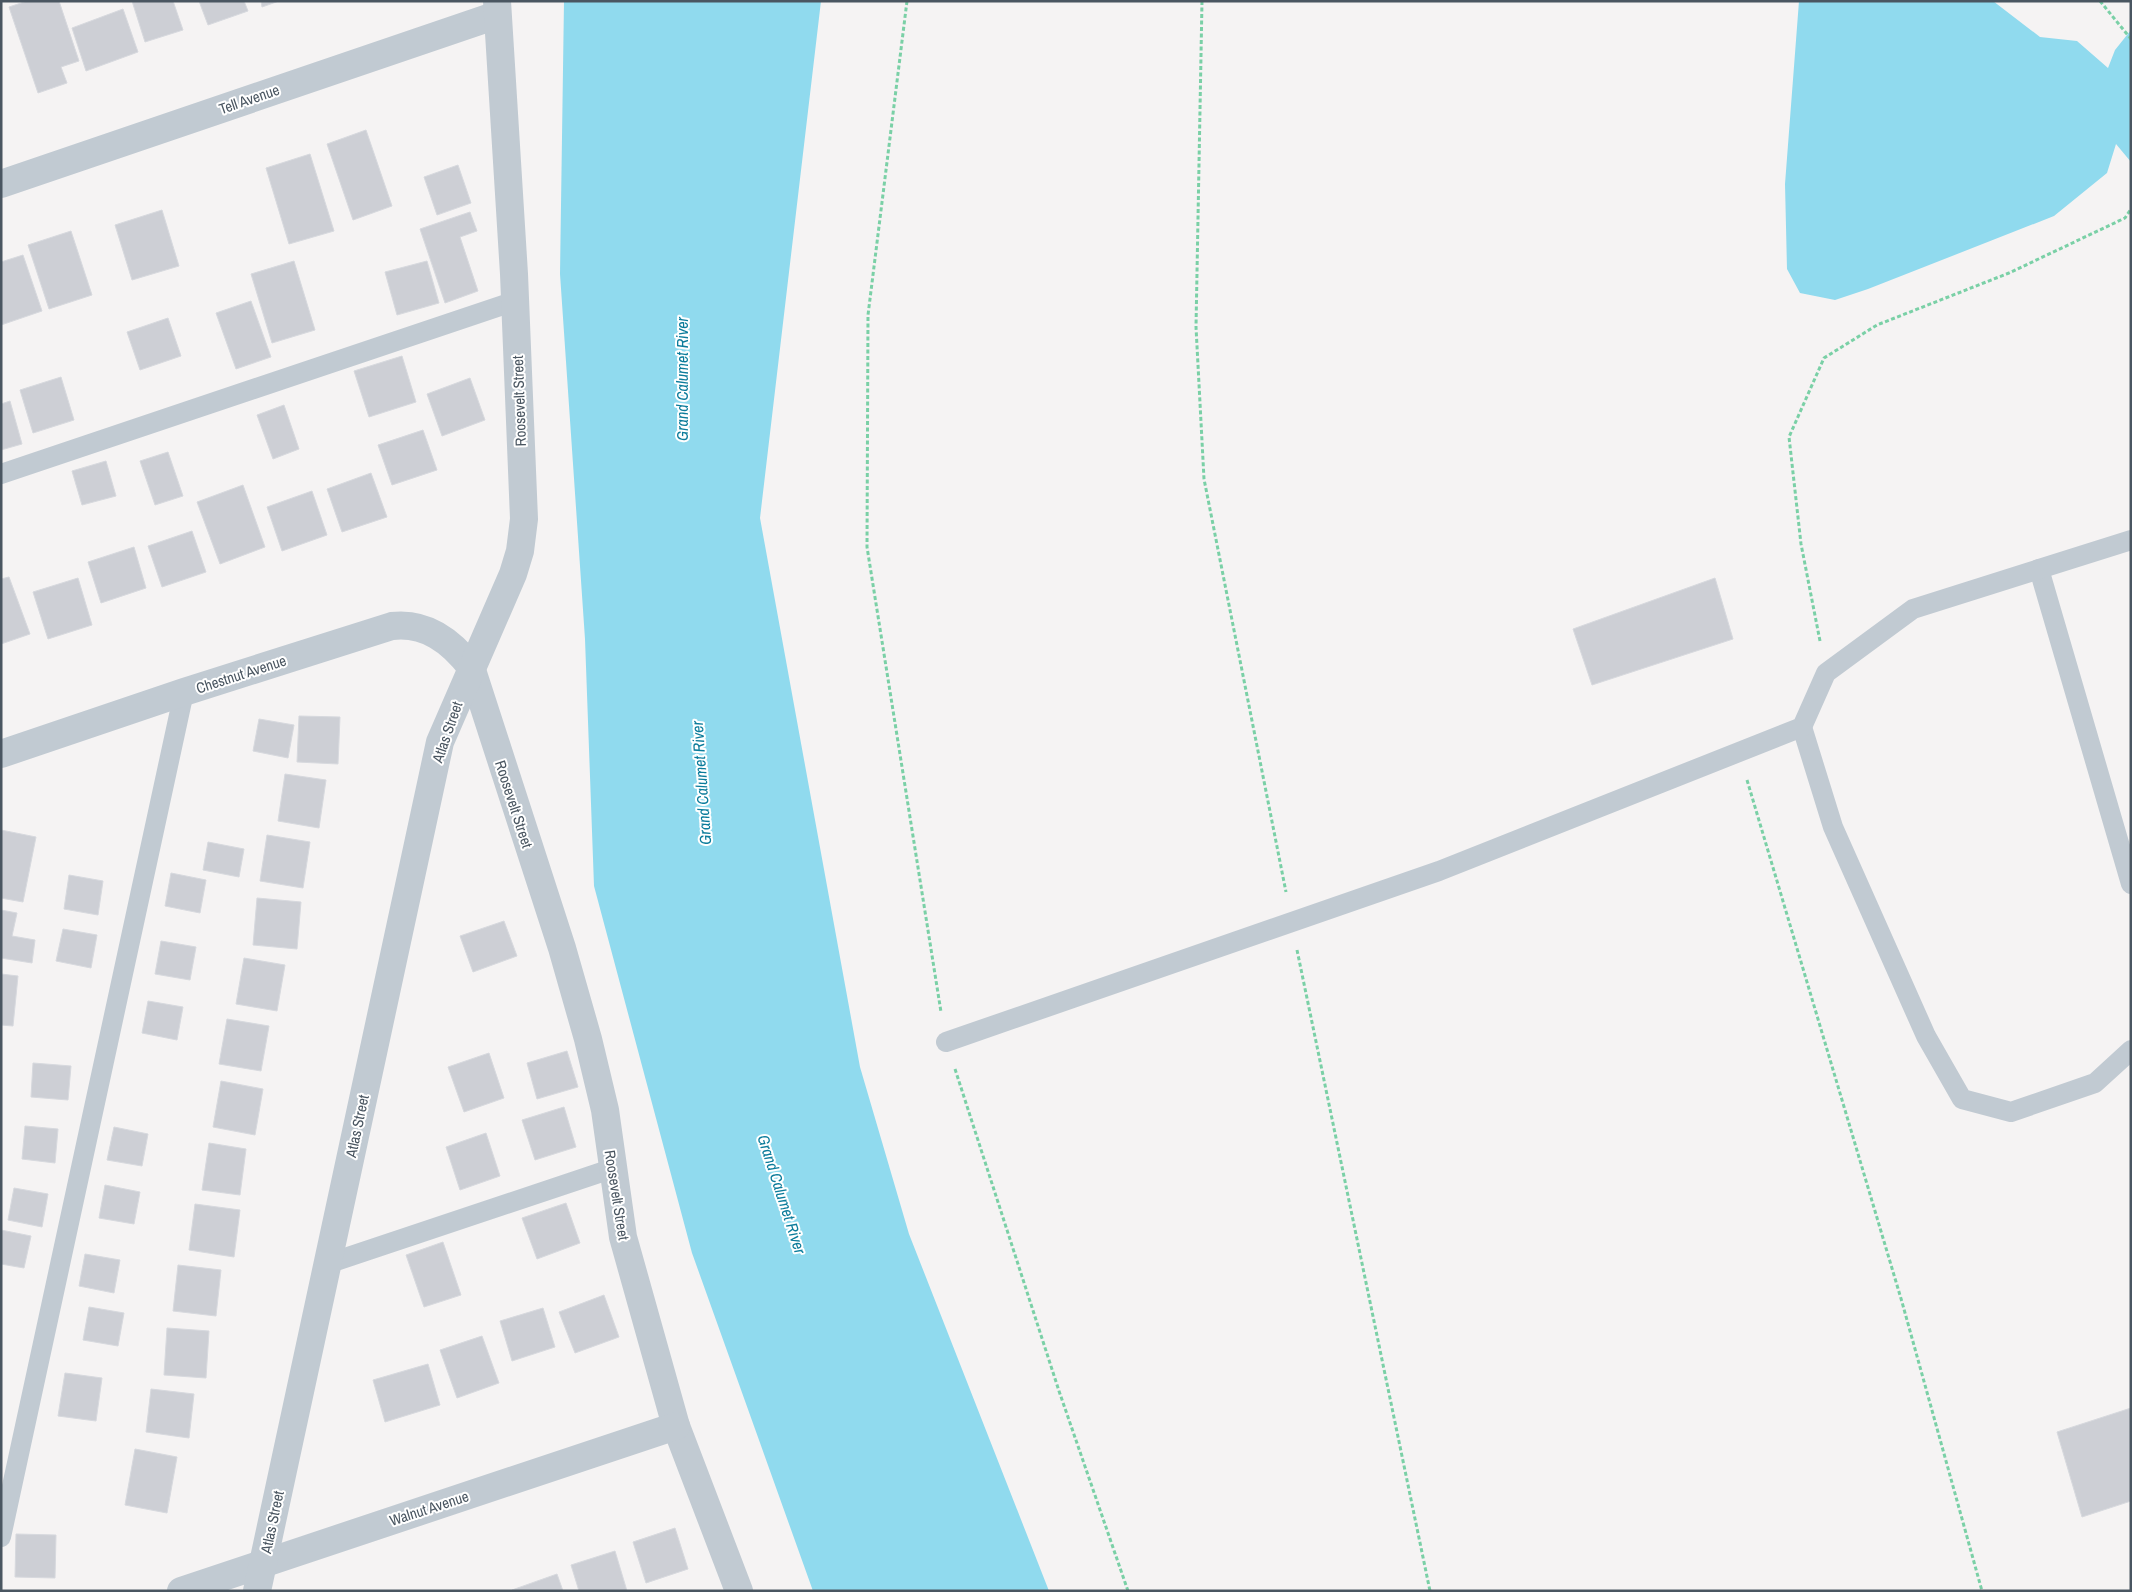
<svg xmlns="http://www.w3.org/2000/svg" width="2132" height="1592" font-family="'Archivo Narrow',sans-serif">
	<rect width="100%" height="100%" fill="#f5f3f3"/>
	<g fill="#90daee">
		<polygon points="564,1 821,1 760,518 860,1067 909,1234 1049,1591 813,1591 692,1253 594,886 585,639 560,274"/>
		<polygon points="1799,1 1993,1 2040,37 2077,41 2108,68 2115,50 2131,30 2131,162 2116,144 2107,173 2054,216 1868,289 1835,300 1800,293 1787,269 1785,184"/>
	</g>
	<g fill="#cdcfd5" stroke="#d7d9de">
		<polygon points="27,1 59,1 79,61 61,67 67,83 38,93 9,7"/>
		<polygon points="132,1 173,1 183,30 145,42"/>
		<polygon points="199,1 244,1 248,11 208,25"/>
		<polygon points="261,1 279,1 262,7"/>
		<polygon points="123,9 138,52 86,71 72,28"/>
		<polygon points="366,130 392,206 353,220 327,144"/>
		<polygon points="310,154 334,231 289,244 266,168"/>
		<polygon points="458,165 471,203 437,215 424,177"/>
		<polygon points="162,210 179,266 132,280 115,225"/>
		<polygon points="470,212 477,231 460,237 478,291 445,303 420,229"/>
		<polygon points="71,231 92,295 49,309 28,245"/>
		<polygon points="23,255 42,311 1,325 1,262"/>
		<polygon points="294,261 315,330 272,343 251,274"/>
		<polygon points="427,261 439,303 397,315 385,272"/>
		<polygon points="251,301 271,357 236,369 216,313"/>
		<polygon points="168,318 181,356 140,370 127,332"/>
		<polygon points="402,356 416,402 369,417 354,371"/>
		<polygon points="61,377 74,420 33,433 20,390"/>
		<polygon points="470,378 485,420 442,436 427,394"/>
		<polygon points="10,401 22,444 1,450 1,404"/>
		<polygon points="284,405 299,449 273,459 257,415"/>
		<polygon points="423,430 437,470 392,485 378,445"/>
		<polygon points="168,452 183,496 155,505 140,461"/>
		<polygon points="106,461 116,496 82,505 72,471"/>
		<polygon points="371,473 387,517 342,532 327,489"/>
		<polygon points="243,485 265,547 220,564 197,502"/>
		<polygon points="312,491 327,535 282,551 267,507"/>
		<polygon points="192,531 206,572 162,587 148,546"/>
		<polygon points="134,547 146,588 101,603 88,562"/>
		<polygon points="9,577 30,634 1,644 1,579"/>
		<polygon points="78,578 92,625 48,639 33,592"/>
		<polygon points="1715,578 1733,639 1592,685 1573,629"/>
		<polygon points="299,716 340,717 338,764 297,762"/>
		<polygon points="259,719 294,725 288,758 253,751"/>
		<polygon points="285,774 326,780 319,828 278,821"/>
		<polygon points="1,830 36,837 23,902 1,898"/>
		<polygon points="267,835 310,842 303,888 260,881"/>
		<polygon points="208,842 244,849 239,877 203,870"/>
		<polygon points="171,873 206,880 200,913 165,906"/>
		<polygon points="69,875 103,881 98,915 64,909"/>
		<polygon points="257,898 301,902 297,949 253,945"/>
		<polygon points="1,910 17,913 12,936 35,940 32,963 1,958"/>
		<polygon points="504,921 517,956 473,972 460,936"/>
		<polygon points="63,929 97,935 91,968 56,961"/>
		<polygon points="161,941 196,947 190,980 155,974"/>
		<polygon points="244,958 285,965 277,1011 236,1004"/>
		<polygon points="1,974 18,976 13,1026 1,1025"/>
		<polygon points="148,1001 183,1007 177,1040 142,1033"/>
		<polygon points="227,1019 269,1026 261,1071 219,1064"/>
		<polygon points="567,1051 578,1087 537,1099 527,1063"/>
		<polygon points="489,1053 504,1098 464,1112 448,1067"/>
		<polygon points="33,1063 71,1066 68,1100 31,1097"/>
		<polygon points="221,1081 263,1089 255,1135 213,1127"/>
		<polygon points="564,1107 576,1147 535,1160 522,1120"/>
		<polygon points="25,1126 58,1129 55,1163 22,1159"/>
		<polygon points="114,1127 148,1134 142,1166 107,1160"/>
		<polygon points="486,1133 500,1176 460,1190 446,1147"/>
		<polygon points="209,1143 246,1149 240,1195 202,1190"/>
		<polygon points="105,1185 140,1192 134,1224 99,1218"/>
		<polygon points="14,1188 48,1194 42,1227 8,1220"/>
		<polygon points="566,1203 580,1243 537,1259 522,1218"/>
		<polygon points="195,1204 240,1210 234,1257 189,1250"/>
		<polygon points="1,1230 31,1236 24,1268 1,1264"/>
		<polygon points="443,1242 461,1295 424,1307 406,1255"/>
		<polygon points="85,1254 120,1260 114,1293 79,1286"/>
		<polygon points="178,1265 221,1270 216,1316 173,1311"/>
		<polygon points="604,1295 619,1337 575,1353 559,1312"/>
		<polygon points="89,1307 124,1313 118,1346 83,1340"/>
		<polygon points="543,1308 555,1347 512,1361 500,1321"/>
		<polygon points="167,1328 209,1331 206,1378 164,1375"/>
		<polygon points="482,1336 499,1383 457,1398 440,1350"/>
		<polygon points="428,1364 440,1405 385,1422 373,1380"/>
		<polygon points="65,1373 102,1378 96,1421 58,1416"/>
		<polygon points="151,1389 194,1394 189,1438 146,1432"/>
		<polygon points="2131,1408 2131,1501 2082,1517 2057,1432"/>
		<polygon points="135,1449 177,1457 167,1513 125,1505"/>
		<polygon points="675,1528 688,1569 646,1583 633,1542"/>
		<polygon points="16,1534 56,1535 55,1578 15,1577"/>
		<polygon points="615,1551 627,1591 579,1591 571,1565"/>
		<polygon points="557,1574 563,1591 512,1591 512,1590"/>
	</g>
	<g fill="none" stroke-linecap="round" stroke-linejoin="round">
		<g stroke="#7ad0a6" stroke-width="3" stroke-dasharray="4 2.5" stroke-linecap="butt">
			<polyline points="907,1 868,315 867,547 941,1012"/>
			<polyline points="1202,1 1196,327 1204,479 1286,892"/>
			<polyline points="2100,1 2131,39"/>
			<polyline points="1820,641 1801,544 1789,437 1824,358 1877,325 2009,273 2125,218 2131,209"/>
			<polyline points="1747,780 1902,1302 1982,1591"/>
			<polyline points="1297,950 1430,1591"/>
			<polyline points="955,1069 1059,1391 1128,1591"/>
		</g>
		<g stroke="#c1cad2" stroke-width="20">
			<polyline points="1,474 515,301"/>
			<polyline points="2039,569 2131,884"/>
			<polyline points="1802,727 1833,827 1926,1036 1962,1099 2011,1112 2095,1083 2131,1050"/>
			<polyline points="946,1042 1439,871 1802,727 1826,673 1913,609 2131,540"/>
			<polyline points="327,1264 614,1168"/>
			<polyline points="1,1537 184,692"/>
		</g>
		<g stroke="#c1cad2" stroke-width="28">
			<polyline points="1,184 497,15"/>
			<path d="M 1,754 L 184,692 L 392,626 C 426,622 451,641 471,667 L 562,948 L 588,1039 L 605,1110 L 623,1237 L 676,1426 L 739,1591"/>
			<polyline points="181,1591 676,1426"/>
			<polyline points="257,1591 440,742 513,574 520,551 524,519 514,274 497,1"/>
		</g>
	</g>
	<g text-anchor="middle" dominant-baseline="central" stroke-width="4" stroke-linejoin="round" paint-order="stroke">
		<g font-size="15" fill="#4a5661" stroke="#fff">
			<text transform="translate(249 99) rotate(-19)">Tell Avenue</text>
			<text transform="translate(519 401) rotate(-92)">Roosevelt Street</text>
			<text transform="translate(241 674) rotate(-18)">Chestnut Avenue</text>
			<text transform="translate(447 732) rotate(-71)">Atlas Street</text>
			<text transform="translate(514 804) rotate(72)">Roosevelt Street</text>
			<text transform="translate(357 1126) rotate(-78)">Atlas Street</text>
			<text transform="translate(617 1195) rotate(81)">Roosevelt Street</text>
			<text transform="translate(429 1508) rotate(-18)">Walnut Avenue</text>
			<text transform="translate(272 1522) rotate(-78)">Atlas Street</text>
		</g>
		<g font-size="16" font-style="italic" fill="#0c7c9b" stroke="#fff">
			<text transform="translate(682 379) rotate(-90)">Grand Calumet River</text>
			<text transform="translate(701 783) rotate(-94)">Grand Calumet River</text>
			<text transform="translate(782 1194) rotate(72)">Grand Calumet River</text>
		</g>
	</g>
	<rect width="2132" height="1592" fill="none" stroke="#4a5661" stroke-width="5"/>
</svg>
